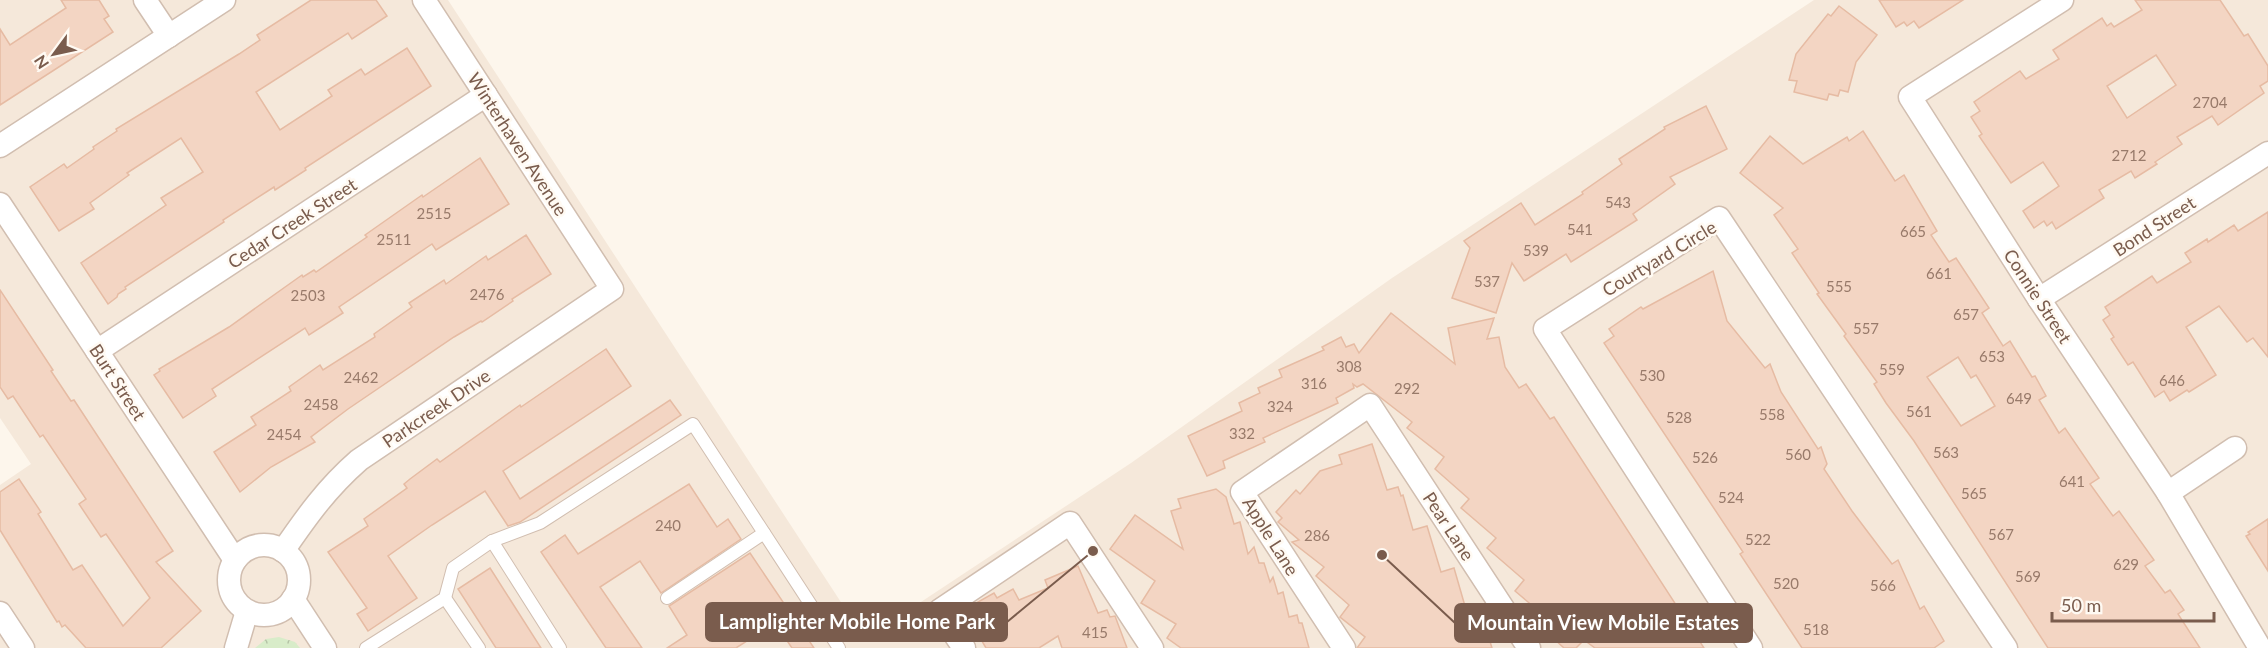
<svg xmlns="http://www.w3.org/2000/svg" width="2268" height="648" font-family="Lato,sans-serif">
	<defs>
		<pattern id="forest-crowns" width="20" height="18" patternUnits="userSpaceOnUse" patternTransform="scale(1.5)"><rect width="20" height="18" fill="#d8ecc9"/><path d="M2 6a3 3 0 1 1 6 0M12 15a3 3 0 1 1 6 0" fill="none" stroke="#b4c2a5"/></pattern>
	</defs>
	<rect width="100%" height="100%" fill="#fdf6ec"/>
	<polygon fill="#f5e8da" points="0,0 448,0 865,639 1131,463 1392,278 1814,0 2268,0 2268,642 2259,648 0,648 0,485 31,464 0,418"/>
	<polygon fill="url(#forest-crowns)" points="279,637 295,642 300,648 255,648 266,639"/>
	<g fill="#f3d5c3" stroke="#e6bba3" stroke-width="1.5" fill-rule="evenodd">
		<polygon points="61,0 99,0 109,16 104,19 113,32 0,105 0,29 10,45 66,8"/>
		<polygon points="311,0 376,0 387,16 352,39 348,33 256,92 280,130 332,96 328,90 361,69 365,75 407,48 431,86 305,168 306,170 275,190 274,187 223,220 224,222 125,287 126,289 118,294 117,297 108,304 81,263 166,205 161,198 203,172 181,138 127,173 129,175 90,203 94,209 59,231 30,187 64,164 67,168 94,149 93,147 117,131 116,129 239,54 260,40 257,35"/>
		<polygon points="1879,0 1963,0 1919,28 1914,21 1907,26 1904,22 1896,27"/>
		<path d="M 2135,0 L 2220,0 L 2244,36 L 2248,34 L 2268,66 L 2268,81 L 2260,86 L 2264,93 L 2218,125 L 2212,116 L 2177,137 L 2182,144 L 2155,162 L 2157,164 L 2135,178 L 2131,171 L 2099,190 L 2104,198 L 2056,229 L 2052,222 L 2047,226 L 2044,221 L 2034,228 L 2023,211 L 2059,186 L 2043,162 L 2011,183 L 1979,136 L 1982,134 L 1971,117 L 1980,111 L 1974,102 L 2020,71 L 2026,79 L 2059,59 L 2053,50 L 2102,18 L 2107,26 L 2111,23 L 2114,27 L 2142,10 ZM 2156,55 L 2176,85 L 2127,118 L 2107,86 Z"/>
		<polygon points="1839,6 1877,35 1856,62 1848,92 1840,90 1838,96 1829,94 1827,100 1794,92 1797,81 1789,80 1796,54 1828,14 1831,16"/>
		<polygon points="1706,106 1727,149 1670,177 1675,184 1633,214 1637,220 1571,262 1566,254 1524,281 1512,263 1496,313 1452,298 1470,248 1464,241 1521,203 1535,225 1583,194 1582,192 1622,164 1619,159 1665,129 1664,127"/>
		<path d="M 1863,131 L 1895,181 L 1904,175 L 1937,231 L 1931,235 L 1949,262 L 1956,258 L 1989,308 L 1982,313 L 2003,346 L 2010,341 L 2032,377 L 2035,376 L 2046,396 L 2039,400 L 2059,433 L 2065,428 L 2099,478 L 2090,484 L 2113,516 L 2119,511 L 2154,560 L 2145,566 L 2165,593 L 2170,590 L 2184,610 L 2178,614 L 2200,648 L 2048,648 L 1914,441 L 1886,403 L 1874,384 L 1877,382 L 1844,336 L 1846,334 L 1817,294 L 1819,293 L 1792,253 L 1798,249 L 1774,215 L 1783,208 L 1740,173 L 1770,136 L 1803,164 L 1847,137 L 1849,141 ZM 1958,357 L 1971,378 L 1976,375 L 1995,406 L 1961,426 L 1927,377 Z"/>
		<polygon points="480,158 509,204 436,250 432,244 339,307 343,313 309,335 305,328 212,389 216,396 183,418 154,375 160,371 159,369 229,327 302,275 303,277 314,270 316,272 367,237 365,235 422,195 423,197"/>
		<polygon points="2268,212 2268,357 2253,338 2247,342 2219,306 2186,327 2216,375 2189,392 2187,390 2170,401 2164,391 2155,397 2133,362 2128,365 2111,339 2114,337 2103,320 2110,315 2105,307 2152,276 2157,283 2191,262 2185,253 2207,239 2208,242 2234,225 2238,231"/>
		<polygon points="526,235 551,274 512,299 513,301 482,322 481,321 454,337 348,409 311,437 315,442 271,467 240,492 214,452 256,425 251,417 291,391 289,387 320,365 323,370 375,337 374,334 412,307 409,303 444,280 446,284 486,256 488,260"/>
		<polygon points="1713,271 1727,321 1765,368 1770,364 1781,392 1818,449 1821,447 1827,464 1824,469 1852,511 1892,564 1898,560 1920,609 1924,606 1944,641 1934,648 1802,648 1740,554 1743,552 1604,343 1614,336 1609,329 1641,307 1643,309"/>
		<polygon points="0,290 53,370 51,371 71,401 74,400 173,551 156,562 201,611 161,648 86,648 65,625 62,627 59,621 57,622 0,530 0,492 19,479 41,512 38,514 73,570 82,565 123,626 150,598 106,534 101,537 79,504 86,499 43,435 40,437 13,396 8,399 0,387"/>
		<polygon points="1391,313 1455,364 1448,328 1494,318 1487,339 1499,337 1505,367 1519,388 1526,384 1550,419 1554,417 1704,648 1595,648 1584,640 1576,648 1564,648 1541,627 1548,619 1515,591 1524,580 1487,548 1496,538 1461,508 1469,499 1435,469 1444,457 1407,428 1412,422 1363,384 1357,387 1353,384 1354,388 1336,398 1338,403 1263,438 1265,442 1223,461 1225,468 1207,476 1188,436 1242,411 1239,403 1260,393 1258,388 1282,377 1279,370 1324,350 1322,347 1341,337 1346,347 1354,344 1359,353"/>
		<polygon points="606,349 631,386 503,471 520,499 670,400 681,415 520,522 508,526 485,491 432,525 388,556 417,598 368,631 357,614 367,608 328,552 368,526 364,519 407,488 404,484 410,479 437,459 440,462 520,405 521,407"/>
		<polygon points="1372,444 1387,490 1398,487 1401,496 1403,495 1413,530 1427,526 1441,572 1454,568 1467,613 1480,609 1492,648 1357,648 1365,637 1340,617 1349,605 1316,576 1324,567 1292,542 1299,540 1278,522 1282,518 1276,512 1296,490 1300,494 1320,471 1342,464 1339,455"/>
		<polygon points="689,484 717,527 728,519 741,539 661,593 640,561 600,587 642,648 606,648 541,552 565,535 578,554"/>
		<polygon points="1216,489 1226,497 1234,524 1240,522 1248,554 1254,547 1259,563 1264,563 1270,582 1273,577 1278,594 1283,592 1289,617 1297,615 1299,623 1302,623 1309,648 1181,648 1167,638 1176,624 1141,603 1155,581 1110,549 1135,515 1183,549 1171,511 1181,508 1178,499"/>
		<polygon points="2268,519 2268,571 2246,536 2250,534 2248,532"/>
		<polygon points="750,553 814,648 792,648 775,623 736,648 667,648 687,635 669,606"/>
		<polygon points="1078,566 1098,613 1107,610 1110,617 1115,616 1127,648 1062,648 1058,636 1039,648 986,648 969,619 973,616 969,607 994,593 997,598 1013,589 1019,600 1048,588 1045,580"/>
		<polygon points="490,568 541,648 496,648 458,589"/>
	</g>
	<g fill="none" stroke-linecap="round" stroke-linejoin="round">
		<g stroke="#d1beb0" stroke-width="14">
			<g id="service">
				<polyline points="492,541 540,523 693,424 839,648"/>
				<polyline points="445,598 479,648"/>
				<polyline points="667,598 764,533"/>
				<polyline points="366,648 445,598 453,568 492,541 560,648"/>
			</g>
		</g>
		<g stroke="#d1beb0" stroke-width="25">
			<g id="minor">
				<polyline points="145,0 169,36"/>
				<polyline points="2062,0 1910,97 2039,299 2168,493 2260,648"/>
				<polyline points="0,146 224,0"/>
				<polyline points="0,204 235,560"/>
				<polyline points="2039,299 2268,153"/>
				<polyline points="97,351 486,95"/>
				<polyline points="2168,493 2235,448"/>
				<circle cx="264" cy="580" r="35"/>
				<path d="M 283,551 C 307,516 327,488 359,460 L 612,289 L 424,0"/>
				<polyline points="293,599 325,648"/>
				<polyline points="0,613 23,648"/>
				<polyline points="236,648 247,611"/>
				<polyline points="964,648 939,611 1070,523 1152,648"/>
				<polyline points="1344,648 1242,492 1370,405 1529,648"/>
				<polyline points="1751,648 1545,329 1719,218 2006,648"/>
			</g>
		</g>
		<use href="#service" stroke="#fff" stroke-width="12"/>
		<use href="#minor" stroke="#fff" stroke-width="22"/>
	</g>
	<g text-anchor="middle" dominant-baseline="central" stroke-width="5" stroke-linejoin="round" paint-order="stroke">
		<g font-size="15" fill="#987a6a">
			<text x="2210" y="102">2704</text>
			<text x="2129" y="155">2712</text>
			<text x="1618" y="202">543</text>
			<text x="434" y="213">2515</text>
			<text x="1580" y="229">541</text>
			<text x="1913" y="231">665</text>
			<text x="394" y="239">2511</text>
			<text x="1536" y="250">539</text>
			<text x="1939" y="273">661</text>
			<text x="1487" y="281">537</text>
			<text x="1839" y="286">555</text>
			<text x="487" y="294">2476</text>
			<text x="308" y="295">2503</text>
			<text x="1966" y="314">657</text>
			<text x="1866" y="328">557</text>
			<text x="1992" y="356">653</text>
			<text x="1349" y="366">308</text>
			<text x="1892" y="369">559</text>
			<text x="1652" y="375">530</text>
			<text x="361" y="377">2462</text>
			<text x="2172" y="380">646</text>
			<text x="1314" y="383">316</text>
			<text x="1407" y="388">292</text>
			<text x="2019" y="398">649</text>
			<text x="321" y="404">2458</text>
			<text x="1280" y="406">324</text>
			<text x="1919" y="411">561</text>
			<text x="1772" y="414">558</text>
			<text x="1679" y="417">528</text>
			<text x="1242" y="433">332</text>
			<text x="284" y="434">2454</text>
			<text x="1946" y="452">563</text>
			<text x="1798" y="454">560</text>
			<text x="1705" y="457">526</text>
			<text x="2072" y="481">641</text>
			<text x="1974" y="493">565</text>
			<text x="1731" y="497">524</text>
			<text x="668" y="525">240</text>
			<text x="2001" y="534">567</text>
			<text x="1317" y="535">286</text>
			<text x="1758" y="539">522</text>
			<text x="2126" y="564">629</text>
			<text x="2028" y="576">569</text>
			<text x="1786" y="583">520</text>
			<text x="1883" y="585">566</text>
			<text x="1816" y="629">518</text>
			<text x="1095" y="632">415</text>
		</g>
		<g font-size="18" fill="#7a5c4d" stroke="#fffaf3">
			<text transform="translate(518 144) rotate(57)">Winterhaven Avenue</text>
			<text transform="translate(292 223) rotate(-33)">Cedar Creek Street</text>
			<text transform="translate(2154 226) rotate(-33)">Bond Street</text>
			<text transform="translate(1659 258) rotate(-31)">Courtyard Circle</text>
			<text transform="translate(2038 296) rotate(57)">Connie Street</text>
			<text transform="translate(118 382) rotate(57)">Burt Street</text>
			<text transform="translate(436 408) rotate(-34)">Parkcreek Drive</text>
			<text transform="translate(1449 526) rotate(57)">Pear Lane</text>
			<text transform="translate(1271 536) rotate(58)">Apple Lane</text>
		</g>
	</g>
	<path fill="none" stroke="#7a5c4d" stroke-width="2" d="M1093 551L1007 622M1382 555L1455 623"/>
	<g fill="#7a5c4d" stroke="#fffaf3" stroke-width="2">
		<circle cx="1093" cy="551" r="6"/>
		<circle cx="1382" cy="555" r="6"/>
	</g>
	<g fill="#7a5c4d" stroke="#7a5c4d" stroke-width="2">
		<rect x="706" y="603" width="301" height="38" rx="6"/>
		<rect x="1455" y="604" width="297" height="38" rx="6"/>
	</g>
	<g font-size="20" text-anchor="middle" font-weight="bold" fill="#fff">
		<text x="857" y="629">Lamplighter Mobile Home Park</text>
		<text x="1603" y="630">Mountain View Mobile Estates</text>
	</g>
	<g transform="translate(54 54) rotate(237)" stroke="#fffaf3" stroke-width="4.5" paint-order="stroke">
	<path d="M0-4.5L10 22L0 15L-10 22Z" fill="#7a5c4d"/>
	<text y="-9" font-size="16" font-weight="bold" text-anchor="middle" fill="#7a5c4d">N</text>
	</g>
	<path d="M2052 612v9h162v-9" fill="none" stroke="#7a5c4d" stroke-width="3"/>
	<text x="2061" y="612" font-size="18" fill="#7a5c4d" stroke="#fffaf3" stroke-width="4.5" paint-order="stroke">50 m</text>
</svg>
